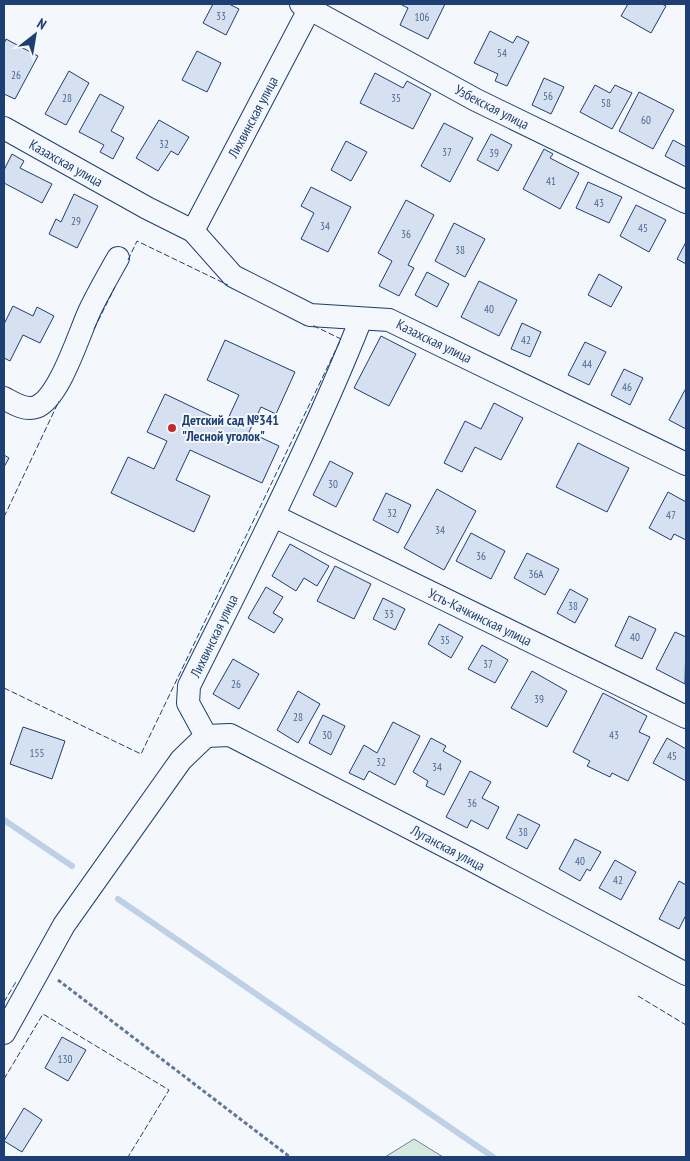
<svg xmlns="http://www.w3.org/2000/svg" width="690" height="1161" font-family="'PT Sans Narrow',sans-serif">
	<rect width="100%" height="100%" fill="#f4f7fb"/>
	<polygon fill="#d7e8df" stroke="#687fa3" points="414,1139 443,1157 385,1157"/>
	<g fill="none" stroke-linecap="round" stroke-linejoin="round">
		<g stroke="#bed0e5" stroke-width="6">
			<polyline points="4,820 72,866"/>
			<polyline points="118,899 493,1157"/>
		</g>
	</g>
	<g fill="#d5e0f0" stroke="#1d3f73">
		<polygon points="213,4 229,4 239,9 226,35 203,23"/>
		<polygon points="403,4 445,4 428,39 400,25 408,8 402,5"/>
		<polygon points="628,4 662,4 666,6 651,33 621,16"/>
		<polygon points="490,31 513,43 517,36 529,42 507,86 495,81 498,74 474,63"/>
		<polygon points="6,39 38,56 15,99 4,94 4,44"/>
		<polygon points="197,51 221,63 207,92 182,80"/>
		<polygon points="69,71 89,83 66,125 45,114"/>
		<polygon points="375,73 403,88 407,81 431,94 413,129 360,103"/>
		<polygon points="544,78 564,87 551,114 532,105"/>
		<polygon points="595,85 610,93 615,85 632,93 612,129 580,112"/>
		<polygon points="639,92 674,110 653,149 619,131"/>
		<polygon points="100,94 124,107 111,131 124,138 113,159 100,152 104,145 79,132"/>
		<polygon points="159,120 189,137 178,155 171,151 158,171 136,158"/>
		<polygon points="444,123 473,138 450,182 421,166"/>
		<polygon points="491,134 512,145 498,171 477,160"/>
		<polygon points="673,140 686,147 686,167 665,156"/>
		<polygon points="346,141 367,152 351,181 331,170"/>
		<polygon points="544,149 553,154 550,158 579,173 560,209 523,189"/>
		<polygon points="12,154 24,161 20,168 52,184 42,203 4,183 4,170"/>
		<polygon points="588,182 622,197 609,223 576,208"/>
		<polygon points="311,187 351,207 328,252 301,239 314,213 301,206"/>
		<polygon points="74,194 98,206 77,248 49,234 56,219 61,222"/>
		<polygon points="406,200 434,215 408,265 414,268 399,296 379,286 392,261 378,253"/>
		<polygon points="636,205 666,220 649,252 620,236"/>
		<polygon points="454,223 485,239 465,277 435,261"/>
		<polygon points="686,242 686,264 677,259"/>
		<polygon points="427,272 449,284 437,307 415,295"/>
		<polygon points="599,274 622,287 611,307 588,295"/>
		<polygon points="479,281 517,300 499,336 461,317"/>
		<polygon points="13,306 33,316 37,307 54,316 40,343 23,335 10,361 4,358 4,324"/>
		<polygon points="522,323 541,332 530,357 511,349"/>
		<polygon points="381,336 416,354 389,406 354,388"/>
		<polygon points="225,340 295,372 276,414 261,407 249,432 279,446 262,483 190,450 176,480 210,496 194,532 111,493 128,457 154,469 167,441 147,432 165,394 226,423 239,395 207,380"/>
		<polygon points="585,342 606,352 589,385 568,375"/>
		<polygon points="624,369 643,378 630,405 611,395"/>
		<polygon points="686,388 686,429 669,420"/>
		<polygon points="494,403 523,418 501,460 475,447 462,472 444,463 465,421 481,429"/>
		<polygon points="578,443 629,468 607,512 556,487"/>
		<polygon points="4,455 9,458 4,467"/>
		<polygon points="330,461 353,473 336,507 313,495"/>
		<polygon points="437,489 476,511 444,570 404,548"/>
		<polygon points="668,492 686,502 686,540 674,534 671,540 649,528"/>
		<polygon points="386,493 411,505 398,533 373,520"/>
		<polygon points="471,533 505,551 491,579 456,561"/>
		<polygon points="290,544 329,566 317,586 304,578 296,591 272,576"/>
		<polygon points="527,553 559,569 545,595 514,578"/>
		<polygon points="335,566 371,584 354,619 317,601"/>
		<polygon points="266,587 283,597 273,613 283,619 274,633 248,618"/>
		<polygon points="570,589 588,599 575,623 557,613"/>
		<polygon points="383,598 405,609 395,630 373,619"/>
		<polygon points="629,616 656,629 642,659 615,646"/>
		<polygon points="439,624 463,637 451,658 428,644"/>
		<polygon points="675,632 686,637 685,684 656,669"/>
		<polygon points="482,645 508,660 495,683 468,669"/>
		<polygon points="233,659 259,674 239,709 213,694"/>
		<polygon points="532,671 567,691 547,727 511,708"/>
		<polygon points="298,691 320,704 298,743 277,730"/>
		<polygon points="603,693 647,716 639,732 650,737 628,781 612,773 610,777 587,766 590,761 573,752"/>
		<polygon points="323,715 345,726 331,755 309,743"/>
		<polygon points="393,722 420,736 395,785 369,771 364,780 349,773 364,745 377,753"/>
		<polygon points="23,727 65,741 52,779 10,764"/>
		<polygon points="431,738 446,746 443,751 461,761 444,795 426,786 428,781 413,772"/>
		<polygon points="667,738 686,749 686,781 653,763"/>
		<polygon points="470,771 491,782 482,798 499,807 488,829 471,820 467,828 446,817"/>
		<polygon points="518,814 540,825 527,849 506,838"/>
		<polygon points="575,839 601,852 590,871 587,869 580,881 559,869"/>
		<polygon points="615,860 636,872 621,900 599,888"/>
		<polygon points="679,881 686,885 686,915 679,929 659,919"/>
		<polygon points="62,1037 86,1050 68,1081 45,1068"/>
		<polygon points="24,1108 42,1120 22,1152 4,1141"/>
	</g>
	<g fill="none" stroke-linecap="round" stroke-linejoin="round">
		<g stroke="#1d3f73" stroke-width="24">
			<g id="minor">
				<polyline points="301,4 476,100 686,202"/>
				<polyline points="4,128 147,208 193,231 233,276 310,315 389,320 686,464"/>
				<polyline points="193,231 312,4"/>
				<path d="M 4,398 C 13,403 25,411 36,407 C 59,399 79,334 89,312 C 98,293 108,276 118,258"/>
				<polyline points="274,516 686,717"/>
				<polyline points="206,736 230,735 470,859 686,974"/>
				<path d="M 4,1033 L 64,925 L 181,760 L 206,736 L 188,703 L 189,686 C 249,565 311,445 361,319"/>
			</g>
		</g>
		<polyline stroke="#5e769c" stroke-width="3" stroke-dasharray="4 2.5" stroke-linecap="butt" points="58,980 290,1157"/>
		<use href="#minor" stroke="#f4f7fb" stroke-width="22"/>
		<g stroke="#1d3f73" stroke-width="1" stroke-dasharray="6 2.5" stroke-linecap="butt">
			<polyline points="128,260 137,241 228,285"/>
			<polyline points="94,329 115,287"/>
			<polyline points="4,517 59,401"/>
			<polyline points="4,688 141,754 341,339 312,325"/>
			<polyline points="638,996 686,1025"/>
			<polyline points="4,1002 17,980"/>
			<polyline points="4,1079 43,1014 169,1090 128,1157"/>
		</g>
	</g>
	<circle fill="#c62828" stroke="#f4f7fb" stroke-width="2" cx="172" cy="428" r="5"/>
	<g text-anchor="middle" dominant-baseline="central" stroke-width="4" stroke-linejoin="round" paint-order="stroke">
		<g font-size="11" fill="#4b6792">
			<text x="221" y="16">33</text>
			<text x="422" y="17">106</text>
			<text x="502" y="53">54</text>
			<text x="16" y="75">26</text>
			<text x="548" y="96">56</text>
			<text x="67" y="98">28</text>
			<text x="396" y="98">35</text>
			<text x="606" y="103">58</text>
			<text x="646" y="120">60</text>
			<text x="164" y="144">32</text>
			<text x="447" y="152">37</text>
			<text x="494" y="153">39</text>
			<text x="551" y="181">41</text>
			<text x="599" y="203">43</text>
			<text x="76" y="221">29</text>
			<text x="325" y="226">34</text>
			<text x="643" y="228">45</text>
			<text x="406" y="234">36</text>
			<text x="460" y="250">38</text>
			<text x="489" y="309">40</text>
			<text x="526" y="340">42</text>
			<text x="587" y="364">44</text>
			<text x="627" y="387">46</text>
			<text x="333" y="484">30</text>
			<text x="392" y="513">32</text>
			<text x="671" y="515">47</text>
			<text x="440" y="530">34</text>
			<text x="481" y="556">36</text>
			<text x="536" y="574">36А</text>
			<text x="573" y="606">38</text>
			<text x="389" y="614">33</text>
			<text x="635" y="637">40</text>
			<text x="445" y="640">35</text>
			<text x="488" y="664">37</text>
			<text x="236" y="684">26</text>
			<text x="539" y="699">39</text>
			<text x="298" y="717">28</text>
			<text x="327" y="735">30</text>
			<text x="614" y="735">43</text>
			<text x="37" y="753">155</text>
			<text x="672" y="756">45</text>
			<text x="381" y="762">32</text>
			<text x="437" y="767">34</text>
			<text x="472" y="803">36</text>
			<text x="523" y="832">38</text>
			<text x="580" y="861">40</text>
			<text x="618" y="880">42</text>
			<text x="65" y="1059">130</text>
		</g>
		<g font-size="14" fill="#1d3f73" stroke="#f4f7fb">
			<text transform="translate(492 107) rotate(27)">Узбекская улица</text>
			<text transform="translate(253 117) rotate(-62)">Лихвинская улица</text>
			<text transform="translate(66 163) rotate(29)">Казахская улица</text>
			<text transform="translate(434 341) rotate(26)">Казахская улица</text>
			<text transform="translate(480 617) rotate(26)">Усть-Качкинская улица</text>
			<text transform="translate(214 636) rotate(-64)">Лихвинская улица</text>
			<text transform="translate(448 848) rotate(28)">Луганская улица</text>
		</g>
		<g font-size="14" font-weight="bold" fill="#1d3f73" stroke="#f4f7fb" text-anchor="start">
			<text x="182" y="420">Детский сад №341<tspan x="182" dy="16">"Лесной уголок"</tspan></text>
		</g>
	</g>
	<rect width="690" height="1161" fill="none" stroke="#1d3f73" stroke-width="10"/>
	<g transform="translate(35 35) rotate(31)" stroke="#f4f7fb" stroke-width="4" paint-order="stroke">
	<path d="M0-4L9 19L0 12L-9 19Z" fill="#1d3f73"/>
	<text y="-8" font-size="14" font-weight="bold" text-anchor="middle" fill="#1d3f73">N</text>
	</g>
</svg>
